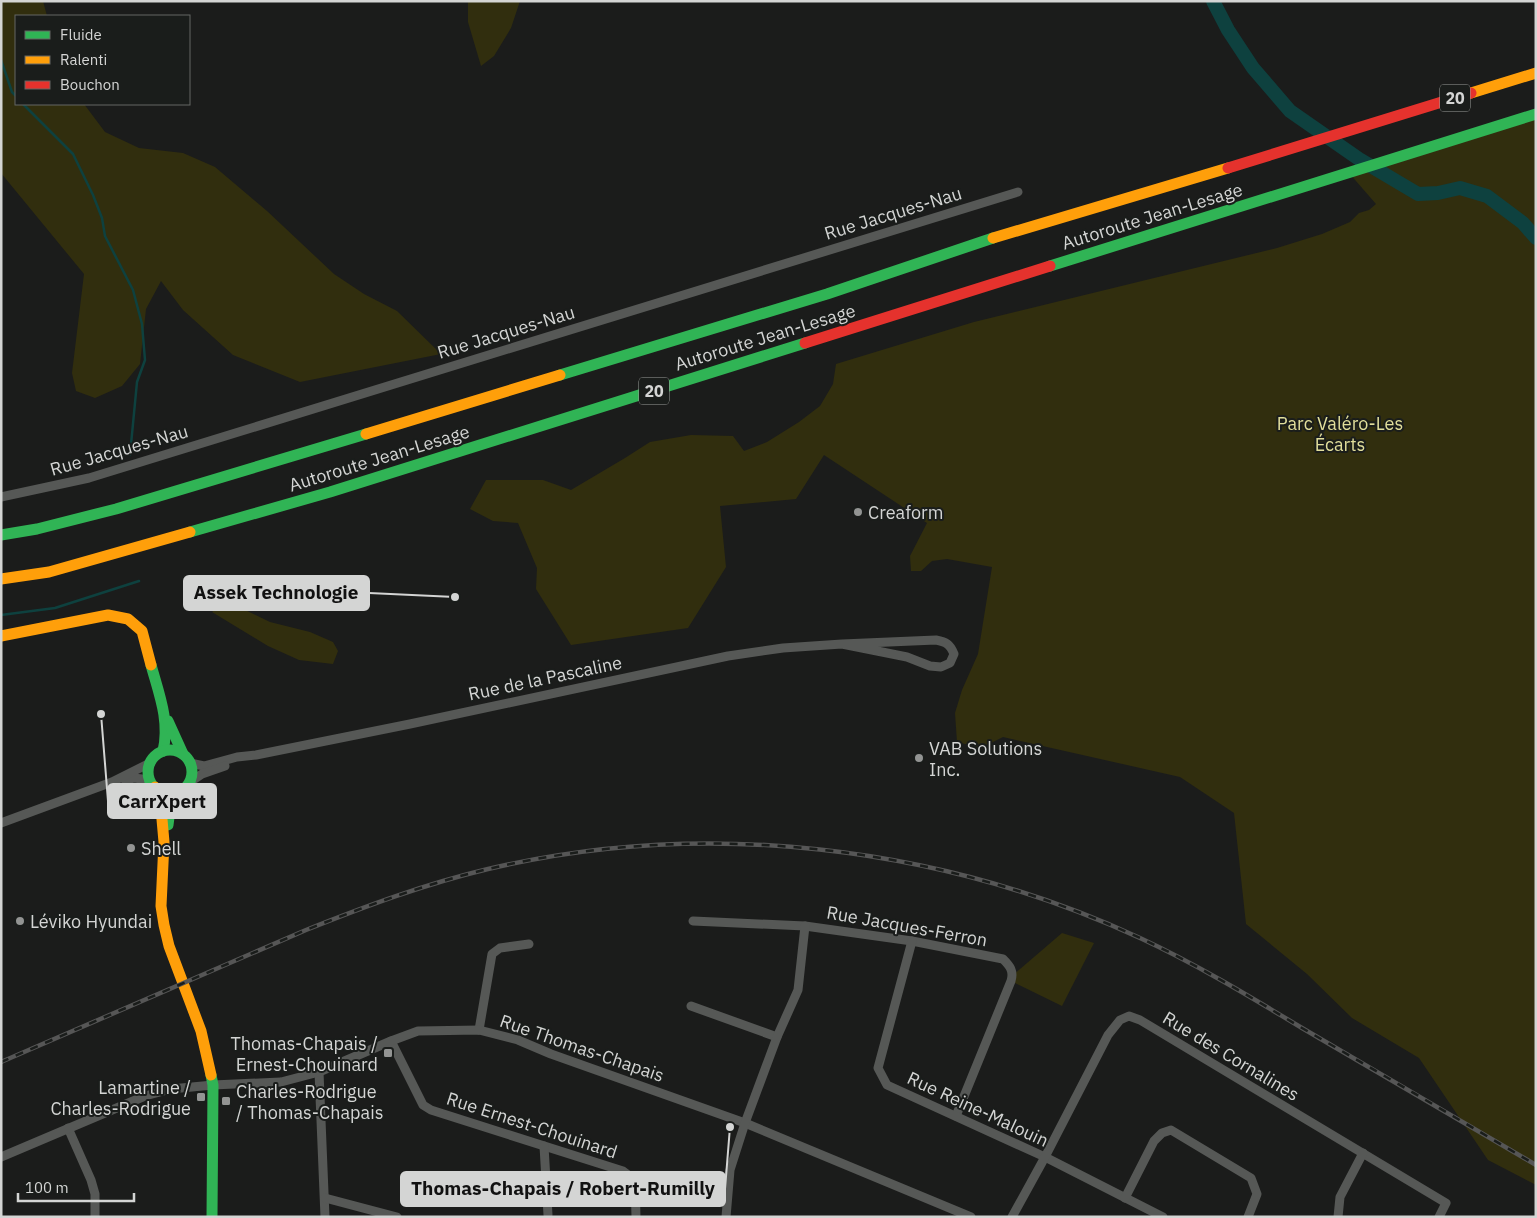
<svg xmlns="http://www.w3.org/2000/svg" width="1537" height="1218" font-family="'IBM Plex Sans',sans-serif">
	<rect width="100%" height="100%" fill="#1b1c1b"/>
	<g fill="#312e0e">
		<polygon points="1,1 43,1 47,16 16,16 16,104 84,104 105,132 139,148 183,153 215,167 267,211 334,274 364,294 397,311 441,354 300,382 233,355 183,310 161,281 146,309 140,364 122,386 95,398 76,391 72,373 84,274 1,173"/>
		<polygon points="468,1 520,1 511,28 494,56 481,66 468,22"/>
		<polygon points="1536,114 1536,1185 1488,1160 1419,1058 1352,1018 1307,974 1246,924 1234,813 1180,777 1003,737 981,748 957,742 955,713 962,690 978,654 992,567 947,559 932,561 921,571 911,571 910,556 927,523 824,455 796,499 720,506 726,567 688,628 571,645 536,589 537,568 518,523 493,521 470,509 486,480 543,480 571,490 625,458 650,442 691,435 733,436 744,451 767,442 799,422 820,406 833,384 836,364 974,322 1277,248 1322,234 1350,222 1359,213 1369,210 1376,204 1349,173"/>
		<polygon points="223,602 241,608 270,622 310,632 333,642 338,651 333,664 299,660 268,646 212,612"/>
		<polygon points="1062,933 1094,943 1062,1006 1011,981 1013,975"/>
	</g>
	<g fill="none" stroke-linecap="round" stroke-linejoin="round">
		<g stroke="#0e413f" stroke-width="2.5">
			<polyline points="1,60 12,92 16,96"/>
			<polyline points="23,104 73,154 93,195 102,218 105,236 133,290 142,324 145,360 137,382 130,455"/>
			<polyline points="1,615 55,608 139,581"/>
		</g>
		<polyline stroke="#0e413f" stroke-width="14" points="1213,1 1228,30 1253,68 1290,111 1359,159 1418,194 1438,193 1460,188 1487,196 1523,223 1536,238"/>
		<g stroke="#565856" stroke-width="9">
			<polyline points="1,497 89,478 1018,192"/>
			<path d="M 190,763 L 204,766 L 237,757 L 256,755 L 410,724 L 728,656 L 783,648 L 842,644 L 936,640 C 946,642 950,644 954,654 L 950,663 L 941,667 L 930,666 L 907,657 L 842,644"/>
			<polyline points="125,780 134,778 150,780"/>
			<polyline points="190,782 202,774 225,766"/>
			<polyline points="1,823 112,782 150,763"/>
			<path d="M 693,921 L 805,926 L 912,941 L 1003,959 C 1010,966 1014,971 1011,981 L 956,1116"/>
			<polyline points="912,941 878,1068 887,1085 1045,1157 1163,1217"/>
			<polyline points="691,1006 777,1037"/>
			<polyline points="479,1030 492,954 500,948 529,944"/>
			<polyline points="391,1041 423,1105 431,1110 623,1171 635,1180 636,1217"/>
			<polyline points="319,1072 325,1217"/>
			<polyline points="68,1128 91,1180 95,1194 95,1217"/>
			<polyline points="544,1146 548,1215"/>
			<polyline points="1,1157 145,1096 171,1089 213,1085 281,1082 319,1072 391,1041 418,1031 479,1030 518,1040 551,1054 745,1123 971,1217"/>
			<polyline points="325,1198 397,1217"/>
			<polyline points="1125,1198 1154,1141 1162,1133 1171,1130 1251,1178 1257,1194 1248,1217"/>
			<polyline points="726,1217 730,1170 745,1123 777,1037 798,990 805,926"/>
			<polyline points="1012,1217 1045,1157 1108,1035 1120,1020 1129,1016 1140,1020 1446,1203 1439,1217"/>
			<polyline points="1338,1217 1340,1197 1363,1153"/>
		</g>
		<g stroke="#30b455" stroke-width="11">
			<polyline points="1050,266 1536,114"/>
			<polyline points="560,375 827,294 993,238"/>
			<polyline points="190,532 330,492 805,343"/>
			<polyline points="1,535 37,529 116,509 366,434"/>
			<path d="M 151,665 C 159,694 170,721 163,751"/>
			<polyline points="168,721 183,754"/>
			<circle cx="170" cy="772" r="22"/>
			<polyline points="168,825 171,801 179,792"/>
			<polyline points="211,1075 213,1085 212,1217"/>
		</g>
		<g stroke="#ff9f0a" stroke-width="11">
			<polyline points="1471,93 1536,73"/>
			<polyline points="993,238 1228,168"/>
			<polyline points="366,434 560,375"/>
			<polyline points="1,579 49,572 190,532"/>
			<polyline points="1,636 108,615 128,619 142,631 151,665"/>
			<polyline points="155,787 161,808 164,842 161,906 164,925 169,946 201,1031 211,1075"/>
		</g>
		<g stroke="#e5322d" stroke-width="11">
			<polyline points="1228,168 1471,93"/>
			<polyline points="805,343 1050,266"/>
		</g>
		<g stroke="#565656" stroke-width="4.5">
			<path id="rail" d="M 1,1062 L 306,930 C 366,906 425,884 488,869 C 704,818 939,845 1140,938 C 1196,964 1249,996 1302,1028 C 1380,1073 1458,1119 1536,1165"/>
		</g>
		<use href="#rail" stroke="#1a1d1b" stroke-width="2.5" stroke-dasharray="8" stroke-linecap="butt"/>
	</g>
	<g fill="#939493" stroke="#1a1d1b" stroke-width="2">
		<circle cx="858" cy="512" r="5"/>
		<circle cx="919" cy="758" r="5"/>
		<circle cx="131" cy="848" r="5"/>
		<circle cx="20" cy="921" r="5"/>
		<rect x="383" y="1048" width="10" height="10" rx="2.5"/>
		<rect x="196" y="1092" width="10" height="10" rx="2.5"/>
		<rect x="221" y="1096" width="10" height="10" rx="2.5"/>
	</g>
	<g text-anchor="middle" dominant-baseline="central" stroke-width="4" stroke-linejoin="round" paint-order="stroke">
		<g fill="#1a1d1b" stroke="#9c9e9c" stroke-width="1">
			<rect x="1440" y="84.5" width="30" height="27" rx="4"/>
			<rect x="639" y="377.5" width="30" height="27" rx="4"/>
		</g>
		<g font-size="16" font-weight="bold" fill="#d4d5d4">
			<text x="1455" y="98">20</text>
			<text x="654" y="391">20</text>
		</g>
		<g font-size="18" fill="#d4d5d4" stroke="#1a1d1b">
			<text transform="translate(893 213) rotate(-17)">Rue Jacques-Nau</text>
			<text transform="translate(1152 216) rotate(-17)">Autoroute Jean-Lesage</text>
			<text transform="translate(506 332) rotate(-17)">Rue Jacques-Nau</text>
			<text transform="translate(765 337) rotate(-17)">Autoroute Jean-Lesage</text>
			<text transform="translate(119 450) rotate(-16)">Rue Jacques-Nau</text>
			<text transform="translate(379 458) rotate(-17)">Autoroute Jean-Lesage</text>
			<text transform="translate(545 678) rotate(-12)">Rue de la Pascaline</text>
			<text transform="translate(907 926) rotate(10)">Rue Jacques-Ferron</text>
			<text transform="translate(582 1048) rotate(19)">Rue Thomas-Chapais</text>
			<text transform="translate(1231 1056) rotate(31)">Rue des Cornalines</text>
			<text transform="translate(978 1109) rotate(25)">Rue Reine-Malouin</text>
			<text transform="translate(532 1125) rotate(18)">Rue Ernest-Chouinard</text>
		</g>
		<g font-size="18" fill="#e1de9b" stroke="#1a1d1b">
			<text x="1340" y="423">Parc Valéro-Les<tspan x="1340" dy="21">Écarts</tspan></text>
		</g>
		<g font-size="18" fill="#d4d5d4" stroke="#1a1d1b" text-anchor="start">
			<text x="868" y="512">Creaform</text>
			<text x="929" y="748">VAB Solutions<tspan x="929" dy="21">Inc.</tspan></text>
			<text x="141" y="848">Shell</text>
			<text x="30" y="921">Léviko Hyundai</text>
			<text x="378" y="1043" text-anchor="end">Thomas-Chapais /<tspan x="378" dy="21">Ernest-Chouinard</tspan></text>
			<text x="191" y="1087" text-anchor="end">Lamartine /<tspan x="191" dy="21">Charles-Rodrigue</tspan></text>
			<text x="236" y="1091">Charles-Rodrigue<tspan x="236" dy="21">/ Thomas-Chapais</tspan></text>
		</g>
	</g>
	<path fill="none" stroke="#d4d5d4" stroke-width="2" d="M455 597L369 593M101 714L108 801M730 1127L725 1189"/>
	<g fill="#d4d5d4" stroke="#1a1d1b" stroke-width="2">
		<circle cx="455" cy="597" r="5"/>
		<circle cx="101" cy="714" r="5"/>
		<circle cx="730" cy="1127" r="5"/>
	</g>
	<g fill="#d4d5d4" stroke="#d4d5d4" stroke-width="2">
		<rect x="184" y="576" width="185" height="34" rx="5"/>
		<rect x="108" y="784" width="108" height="34" rx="5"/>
		<rect x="401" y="1172" width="324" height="34" rx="5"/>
	</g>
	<g font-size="19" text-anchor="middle" font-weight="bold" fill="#111">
		<text x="276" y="599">Assek Technologie</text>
		<text x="162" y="808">CarrXpert</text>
		<text x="563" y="1195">Thomas-Chapais / Robert-Rumilly</text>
	</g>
	<rect width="1537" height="1218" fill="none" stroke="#d4d5d4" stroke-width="5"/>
	<rect x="15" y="15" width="175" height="90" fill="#1a1d1b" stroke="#646765"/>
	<rect x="25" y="31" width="25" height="8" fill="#30b455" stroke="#646765"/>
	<text x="60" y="40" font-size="15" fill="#d4d5d4">Fluide</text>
	<rect x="25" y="56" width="25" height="8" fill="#ff9f0a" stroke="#646765"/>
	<text x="60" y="65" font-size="15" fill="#d4d5d4">Ralenti</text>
	<rect x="25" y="81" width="25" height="8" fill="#e5322d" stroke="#646765"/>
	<text x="60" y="90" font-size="15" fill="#d4d5d4">Bouchon</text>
	<path d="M18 1193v8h116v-8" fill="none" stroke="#d4d5d4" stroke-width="2.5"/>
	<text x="25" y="1193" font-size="15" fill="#d4d5d4" stroke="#1a1d1b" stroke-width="4" paint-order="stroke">100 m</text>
</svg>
